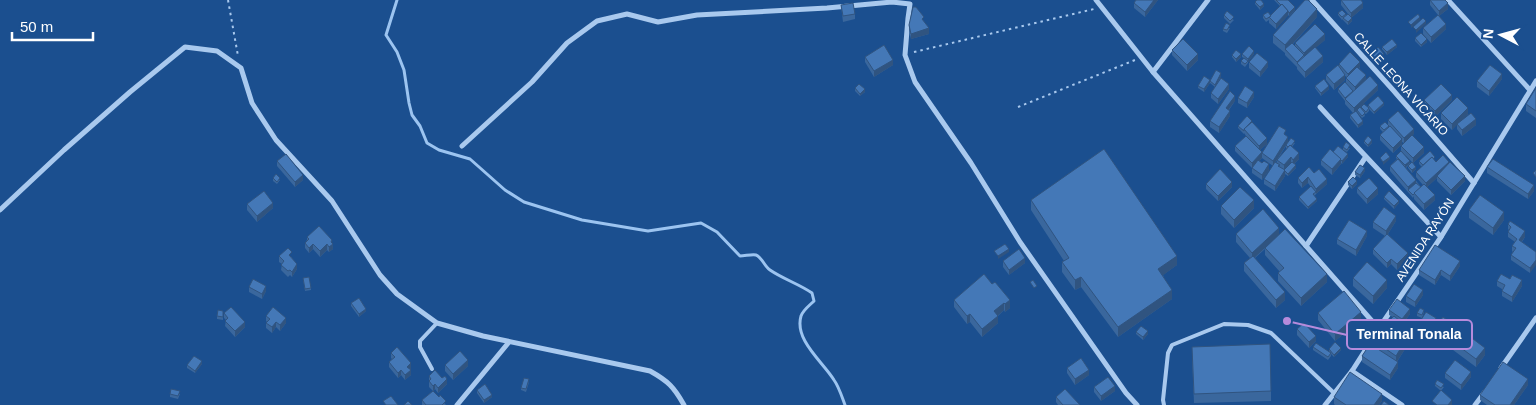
<svg xmlns="http://www.w3.org/2000/svg" width="1536" height="405" font-family="Helvetica,sans-serif">
	<rect width="100%" height="100%" fill="#1b4f8f"/>
	<g fill="none" stroke-linecap="round" stroke-linejoin="round">
		<path stroke="#9cc4f0" stroke-width="3" d="M 397,0 L 386,35 L 397,52 L 404,70 L 409,103 L 412,115 L 420,126 L 427,143 L 439,150 L 470,159 L 505,190 L 524,202 L 582,220 L 648,231 L 701,223 L 717,232 L 740,256 C 745,256 752,254 756,255 C 762,257 764,266 770,270 C 783,279 799,284 812,293 L 814,301 C 810,305 803,310 801,316 C 794,340 823,362 834,380 C 839,387 842,397 845,405"/>
		<g stroke="#a9c9ee" stroke-width="2" stroke-dasharray="2.5 4" stroke-linecap="butt">
			<polyline points="228,0 238,56"/>
			<polyline points="914,52 1094,9"/>
			<polyline points="1018,107 1135,60"/>
		</g>
		<g stroke="#a9c9ee" stroke-width="4">
			<polyline points="432,369 420,347 420,341 437,323"/>
			<polyline points="1164,405 1163,400 1168,353 1172,345 1224,324 1248,325 1271,333 1334,393"/>
		</g>
		<g stroke="#a9c9ee" stroke-width="5">
			<polyline points="1096,0 1153,72 1379,329"/>
			<polyline points="1312,0 1393,90 1474,183"/>
			<polyline points="1448,0 1530,90"/>
			<polyline points="1153,72 1208,0"/>
			<path d="M 1320,107 C 1360,151 1401,193 1441,237"/>
			<polyline points="462,146 532,82 567,43 597,21 627,14 658,22 697,15 827,8 892,2 910,4 908,18 905,55 915,82 971,163 1020,242 1126,393 1137,405"/>
			<path d="M 0,210 L 64,150 L 130,92 L 185,47 L 217,51 L 241,68 L 252,103 L 276,140 L 332,201 L 380,275 L 397,294 L 437,323 L 483,336 L 650,371 C 668,381 674,387 684,405"/>
			<polyline points="1306,246 1365,158"/>
			<polyline points="1377,331 1441,237 1536,81"/>
			<polyline points="1501,368 1536,318"/>
			<polyline points="1352,371 1402,405"/>
			<polyline points="457,405 509,342"/>
			<polyline points="1325,405 1352,371 1373,338"/>
			<polyline points="1475,405 1484,393"/>
		</g>
	</g>
	<g fill="#3a679d" fill-rule="evenodd">
		<polygon points="1136,0 1158,0 1145,17 1134,8 1134,3"/>
		<polygon points="1274,0 1288,0 1295,10 1289,16 1288,15 1276,29 1269,23 1269,20 1266,22 1263,18 1263,15 1271,16 1280,6"/>
		<polygon points="1341,0 1363,8 1351,18 1352,21 1348,25 1343,20 1343,19 1342,20 1338,15 1338,13 1346,15 1348,14 1341,5"/>
		<polygon points="1430,0 1448,9 1439,16 1446,29 1431,43 1423,34 1423,28 1438,15 1430,5"/>
		<polygon points="1255,2 1264,6 1260,10 1255,4"/>
		<polygon points="841,5 855,14 855,19 843,22"/>
		<polygon points="1224,15 1234,20 1230,24 1224,18"/>
		<polygon points="1317,17 1293,44 1295,46 1295,43 1325,40 1315,48 1323,62 1305,78 1297,69 1297,67 1285,55 1285,53 1273,43 1273,35"/>
		<polygon points="909,25 929,34 911,39 909,31"/>
		<polygon points="1230,28 1227,33 1223,31 1223,29"/>
		<polygon points="1415,38 1427,42 1421,47 1415,41"/>
		<polygon points="1382,47 1397,47 1387,55 1382,49"/>
		<polygon points="1172,50 1198,60 1187,71 1172,55"/>
		<polygon points="1242,54 1254,54 1248,62 1248,63 1245,67 1241,64 1241,61 1244,58 1242,57"/>
		<polygon points="1371,54 1384,56 1376,63 1371,57"/>
		<polygon points="1232,55 1241,57 1236,62 1232,57"/>
		<polygon points="865,57 893,65 874,77 865,62"/>
		<polygon points="1249,62 1268,67 1260,77 1249,68"/>
		<polygon points="1339,64 1360,67 1359,69 1366,80 1378,90 1360,107 1361,109 1361,107 1368,107 1368,105 1384,105 1374,114 1369,109 1369,111 1366,114 1364,113 1365,116 1362,118 1357,112 1357,110 1356,111 1363,124 1358,128 1350,118 1350,115 1353,113 1345,104 1345,101 1338,92 1338,89 1346,84 1346,78 1347,77 1345,76 1345,80 1334,90 1326,80 1326,75 1339,67"/>
		<polygon points="1221,76 1217,85 1229,89 1218,104 1211,98 1211,93 1215,87 1210,83 1204,92 1198,88 1198,86"/>
		<polygon points="1502,79 1489,96 1477,87 1477,81"/>
		<polygon points="1315,86 1329,89 1321,96 1315,88"/>
		<polygon points="855,88 865,92 860,96 855,91"/>
		<polygon points="1536,88 1536,118 1526,111 1526,104"/>
		<polygon points="1254,97 1247,108 1238,103 1238,98"/>
		<polygon points="1424,100 1452,100 1435,117 1424,105"/>
		<polygon points="1235,101 1229,110 1230,116 1219,133 1210,127 1210,121"/>
		<polygon points="1441,113 1468,114 1459,122 1476,125 1462,136 1457,129 1457,124 1452,130 1441,119"/>
		<path d="M 1388,120 L 1414,134 L 1412,135 L 1424,153 L 1413,163 L 1416,169 L 1412,173 L 1408,168 L 1408,166 L 1406,168 L 1421,187 L 1423,185 L 1416,177 L 1416,172 L 1422,167 L 1419,164 L 1419,161 L 1435,160 L 1434,160 L 1436,162 L 1449,163 L 1465,181 L 1451,195 L 1437,181 L 1437,178 L 1427,187 L 1435,200 L 1424,210 L 1414,199 L 1414,196 L 1413,198 L 1390,171 L 1390,166 L 1397,159 L 1396,158 L 1396,156 L 1401,151 L 1401,146 L 1408,139 L 1404,143 L 1402,142 L 1402,144 L 1393,153 L 1380,140 L 1380,135 L 1383,132 L 1380,129 L 1380,126 L 1388,125 ZM 1405,155 L 1412,162 L 1410,163 Z"/>
		<path d="M 1252,122 L 1267,144 L 1260,150 L 1262,152 L 1286,135 L 1288,142 L 1295,143 L 1292,147 L 1299,159 L 1294,164 L 1296,168 L 1288,176 L 1285,174 L 1285,176 L 1275,191 L 1264,184 L 1264,179 L 1273,166 L 1262,158 L 1259,161 L 1269,170 L 1262,180 L 1252,173 L 1252,168 L 1235,151 L 1235,146 L 1246,136 L 1244,133 L 1244,134 L 1238,128 L 1238,126 ZM 1286,146 L 1286,148 L 1287,149 L 1277,160 L 1277,163 L 1276,162 Z"/>
		<polygon points="1364,141 1372,143 1368,147 1364,143"/>
		<polygon points="1343,147 1350,148 1347,152 1343,150"/>
		<polygon points="1333,152 1348,157 1342,164 1341,163 1341,164 1332,175 1321,165 1321,160"/>
		<polygon points="277,161 303,180 295,187 277,166"/>
		<polygon points="1487,167 1534,191 1528,199 1487,173"/>
		<polygon points="1365,171 1360,178 1355,175 1355,172"/>
		<polygon points="1314,173 1327,184 1314,196 1317,201 1308,209 1299,200 1299,197 1311,187 1308,183 1302,188 1298,183 1298,178"/>
		<polygon points="273,178 280,180 277,184 273,181"/>
		<polygon points="1348,182 1357,184 1352,189 1348,185"/>
		<polygon points="1206,184 1232,187 1218,201 1206,189"/>
		<polygon points="1357,188 1378,194 1367,204 1357,193"/>
		<polygon points="1384,197 1399,203 1394,209 1384,199"/>
		<polygon points="1031,200 1177,265 1163,275 1172,299 1118,337 1081,287 1075,290 1062,272 1062,262 1064,261 1031,210"/>
		<polygon points="247,204 273,208 257,222 247,210"/>
		<polygon points="1221,206 1254,208 1234,228 1221,214"/>
		<polygon points="1469,210 1504,220 1493,235 1469,218"/>
		<polygon points="1396,221 1388,234 1408,258 1397,270 1391,264 1387,268 1373,254 1373,249 1385,236 1373,228 1373,222"/>
		<polygon points="1508,224 1525,237 1522,242 1536,252 1530,273 1511,260 1511,255 1513,252 1512,251 1512,246 1515,242 1508,237 1508,232 1509,230 1508,229"/>
		<polygon points="1236,234 1279,234 1327,282 1301,306 1278,281 1278,273 1280,272 1265,255 1265,249 1255,258 1285,300 1276,308 1244,271 1244,263 1250,258 1236,242"/>
		<polygon points="1367,236 1356,256 1337,244 1337,239"/>
		<polygon points="307,237 332,243 333,249 329,252 327,250 320,257 313,249 309,253 305,248 305,243 307,240"/>
		<polygon points="279,256 292,257 292,258 297,269 292,277 290,275 288,277 281,270 282,264 279,262"/>
		<polygon points="1003,261 1025,263 1009,275 1003,267"/>
		<polygon points="1460,266 1450,281 1441,275 1435,285 1419,275 1419,270"/>
		<polygon points="984,274 1010,308 1005,312 1004,310 998,316 998,323 982,337 970,322 967,324 954,307 954,300"/>
		<polygon points="303,278 311,288 311,290 305,291"/>
		<polygon points="1353,278 1387,288 1373,304 1353,286"/>
		<polygon points="1497,281 1522,286 1512,302 1502,296 1502,289 1497,286"/>
		<polygon points="249,287 266,291 262,299 249,292"/>
		<polygon points="1423,295 1415,307 1406,302 1406,296"/>
		<polygon points="351,303 366,311 359,317 351,306"/>
		<polygon points="1389,310 1410,314 1403,324 1412,336 1407,342 1389,327 1389,321 1393,317 1389,315"/>
		<polygon points="1424,312 1422,318 1417,316 1417,313"/>
		<polygon points="224,313 245,327 235,337 225,326 226,320 224,318"/>
		<polygon points="1318,313 1361,320 1335,341 1318,320"/>
		<polygon points="223,314 223,320 217,319 217,316"/>
		<polygon points="266,316 286,323 280,331 276,327 272,333 266,328 266,323 267,322 266,321"/>
		<polygon points="1421,320 1436,321 1431,329 1421,322"/>
		<polygon points="1440,321 1447,323 1444,327 1440,324"/>
		<polygon points="1297,329 1316,341 1309,348 1297,335"/>
		<polygon points="1448,329 1485,355 1476,367 1449,347 1450,339 1448,337"/>
		<polygon points="1136,332 1148,334 1143,340 1136,334"/>
		<polygon points="1370,338 1405,349 1397,362 1398,368 1390,380 1362,362 1362,356 1370,344"/>
		<polygon points="1313,347 1329,352 1329,349 1341,350 1334,357 1331,354 1331,356 1328,360 1313,350"/>
		<polygon points="391,353 411,369 410,370 411,375 405,380 401,375 398,378 389,367 389,362 392,359 391,358"/>
		<polygon points="1192,357 1271,391 1271,401 1194,403"/>
		<polygon points="202,364 195,373 187,368 187,365"/>
		<polygon points="445,365 468,366 453,380 445,371"/>
		<polygon points="1067,368 1089,375 1075,385 1067,373"/>
		<polygon points="1445,373 1471,377 1461,390 1445,378"/>
		<polygon points="429,376 447,384 438,393 435,389 433,391 446,405 422,405 422,400 433,391 429,387"/>
		<polygon points="529,382 526,392 521,390 521,388"/>
		<polygon points="1435,384 1444,387 1441,391 1435,386"/>
		<polygon points="1528,385 1514,405 1487,405 1480,400 1480,395"/>
		<polygon points="1094,387 1115,391 1101,401 1094,392"/>
		<polygon points="477,390 492,397 484,403 477,393"/>
		<polygon points="170,394 180,394 178,399 170,397"/>
		<polygon points="1056,397 1080,405 1058,405 1056,402"/>
		<polygon points="1334,397 1382,401 1379,405 1335,405 1334,404"/>
	</g>
	<g fill="#305480">
		<polygon points="1154,0 1158,0 1145,17 1145,12"/>
		<polygon points="1363,3 1363,8 1351,18 1351,13"/>
		<polygon points="1448,3 1448,9 1439,16 1439,11"/>
		<polygon points="1264,4 1264,6 1260,10 1260,7"/>
		<polygon points="1295,7 1295,10 1289,16 1289,13"/>
		<polygon points="1317,9 1317,17 1286,51 1285,49 1285,53 1285,45"/>
		<polygon points="1288,11 1288,16 1276,29 1276,24"/>
		<polygon points="1420,17 1420,20 1411,28 1411,25"/>
		<polygon points="1352,18 1352,21 1348,25 1348,22"/>
		<polygon points="1426,21 1426,24 1416,33 1416,30"/>
		<polygon points="1446,24 1446,29 1431,43 1431,37"/>
		<polygon points="929,28 929,34 911,39 911,34"/>
		<polygon points="1325,34 1325,40 1304,58 1304,53"/>
		<polygon points="1427,39 1427,42 1421,47 1421,45"/>
		<polygon points="1397,45 1397,47 1387,55 1387,52"/>
		<polygon points="1254,51 1254,54 1248,62 1248,59"/>
		<polygon points="1198,54 1198,60 1187,71 1187,65"/>
		<polygon points="1241,54 1241,57 1236,62 1236,59"/>
		<polygon points="1384,54 1384,56 1376,63 1376,60"/>
		<polygon points="1323,56 1323,62 1305,78 1305,72"/>
		<polygon points="893,60 893,65 874,77 874,71"/>
		<polygon points="1268,62 1268,67 1260,77 1260,72"/>
		<polygon points="1360,62 1360,67 1348,79 1348,74"/>
		<polygon points="1221,73 1221,76 1215,87 1215,85"/>
		<polygon points="1502,74 1502,79 1489,96 1489,91"/>
		<polygon points="1345,75 1345,80 1334,90 1334,84"/>
		<polygon points="1366,75 1366,81 1355,92 1355,87"/>
		<polygon points="1210,80 1210,83 1204,92 1204,89"/>
		<polygon points="1229,84 1229,89 1218,104 1218,99"/>
		<polygon points="1378,85 1378,90 1354,113 1354,108"/>
		<polygon points="1329,86 1329,89 1321,96 1321,93"/>
		<polygon points="865,89 865,92 860,96 860,94"/>
		<polygon points="1254,92 1254,97 1247,108 1247,103"/>
		<polygon points="1452,95 1452,100 1435,117 1435,111"/>
		<polygon points="1235,96 1235,101 1226,113 1226,108"/>
		<polygon points="1384,103 1384,105 1374,114 1374,112"/>
		<polygon points="1468,108 1468,114 1452,130 1452,124"/>
		<polygon points="1230,111 1230,116 1219,133 1219,127"/>
		<polygon points="1476,119 1476,125 1462,136 1462,130"/>
		<polygon points="1363,121 1363,124 1358,128 1358,125"/>
		<polygon points="1414,129 1414,134 1404,143 1404,138"/>
		<polygon points="1288,137 1288,142 1273,166 1273,161"/>
		<polygon points="1267,138 1267,144 1259,151 1259,146"/>
		<polygon points="1402,139 1402,144 1393,153 1393,148"/>
		<polygon points="1372,140 1372,143 1368,147 1368,145"/>
		<polygon points="1424,147 1424,153 1413,163 1413,158"/>
		<polygon points="1262,152 1262,158 1252,168 1252,163"/>
		<polygon points="1299,153 1299,159 1293,165 1293,160"/>
		<polygon points="1348,154 1348,157 1342,164 1342,161"/>
		<polygon points="1291,157 1291,163 1284,171 1284,165"/>
		<polygon points="1390,157 1390,159 1383,165 1383,162"/>
		<polygon points="1341,159 1341,164 1332,175 1332,169"/>
		<polygon points="1410,161 1410,163 1405,168 1405,165"/>
		<polygon points="1449,162 1449,167 1437,176 1437,178 1426,188 1426,183"/>
		<polygon points="1269,164 1269,170 1262,180 1262,175"/>
		<polygon points="1296,165 1296,168 1288,176 1288,174"/>
		<polygon points="1416,167 1416,169 1412,173 1412,170"/>
		<polygon points="1365,168 1365,171 1360,178 1360,175"/>
		<polygon points="1285,170 1285,176 1275,191 1275,186"/>
		<polygon points="303,175 303,180 295,187 295,182"/>
		<polygon points="1465,176 1465,181 1451,195 1451,190"/>
		<polygon points="1308,177 1308,183 1302,188 1302,183"/>
		<polygon points="1327,179 1327,184 1316,194 1316,189"/>
		<polygon points="1416,180 1416,185 1408,190 1408,187"/>
		<polygon points="1357,181 1357,184 1352,189 1352,186"/>
		<polygon points="1232,182 1232,187 1218,201 1218,196"/>
		<polygon points="1534,185 1534,191 1528,199 1528,194"/>
		<polygon points="1378,188 1378,194 1367,204 1367,199"/>
		<polygon points="1435,195 1435,200 1424,210 1424,204"/>
		<polygon points="1317,199 1317,201 1308,209 1308,207"/>
		<polygon points="1254,200 1254,208 1234,228 1234,220"/>
		<polygon points="1399,201 1399,203 1394,209 1394,206"/>
		<polygon points="273,203 273,208 257,222 257,216"/>
		<polygon points="1504,212 1504,220 1493,235 1493,228"/>
		<polygon points="1396,216 1396,221 1386,237 1386,231"/>
		<polygon points="1279,228 1279,235 1252,260 1252,253"/>
		<polygon points="1367,231 1367,236 1356,256 1356,250"/>
		<polygon points="1525,231 1525,237 1519,245 1519,240"/>
		<polygon points="332,240 333,249 329,252 329,247 331,242"/>
		<polygon points="313,244 313,249 309,253 309,248"/>
		<polygon points="327,244 327,250 320,257 320,251"/>
		<polygon points="1009,249 1009,252 998,259 998,256"/>
		<polygon points="1408,253 1408,258 1397,270 1397,264"/>
		<polygon points="1177,256 1177,265 1158,279 1158,269"/>
		<polygon points="1025,258 1025,263 1009,275 1009,270"/>
		<polygon points="1391,259 1391,264 1387,268 1387,263"/>
		<polygon points="1536,260 1536,265 1530,273 1530,268"/>
		<polygon points="1460,261 1460,266 1450,281 1450,276"/>
		<polygon points="297,264 297,269 292,277 292,272"/>
		<polygon points="1441,270 1441,275 1435,285 1435,280"/>
		<polygon points="1327,274 1327,282 1301,306 1301,298"/>
		<polygon points="1081,277 1081,287 1075,290 1075,280"/>
		<polygon points="1387,280 1387,288 1373,304 1373,296"/>
		<polygon points="1522,280 1522,286 1512,302 1512,297"/>
		<polygon points="266,286 266,291 262,299 262,294"/>
		<polygon points="1172,290 1172,299 1118,337 1118,327"/>
		<polygon points="1423,290 1423,295 1415,307 1415,302"/>
		<polygon points="1285,292 1285,300 1276,308 1276,300"/>
		<polygon points="1010,300 1010,308 1005,312 1005,304"/>
		<polygon points="1004,303 1004,310 994,319 994,311"/>
		<polygon points="366,309 366,311 359,317 359,314"/>
		<polygon points="1410,309 1410,314 1402,325 1402,319"/>
		<polygon points="1361,312 1361,320 1335,341 1335,334"/>
		<polygon points="970,314 970,322 967,324 967,316"/>
		<polygon points="998,316 998,323 982,337 982,329"/>
		<polygon points="286,318 286,323 280,331 280,325"/>
		<polygon points="1436,318 1436,321 1431,329 1431,326"/>
		<polygon points="245,322 245,327 235,337 235,331"/>
		<polygon points="276,322 276,327 272,333 272,327"/>
		<polygon points="1148,331 1148,334 1143,340 1143,337"/>
		<polygon points="1412,331 1412,336 1407,342 1407,336"/>
		<polygon points="1316,336 1316,341 1309,348 1309,342"/>
		<polygon points="1405,341 1405,349 1396,363 1396,356"/>
		<polygon points="1341,348 1341,350 1334,357 1334,355"/>
		<polygon points="1485,348 1485,355 1476,367 1476,359"/>
		<polygon points="468,360 468,366 453,380 453,374"/>
		<polygon points="202,361 202,364 195,373 195,371"/>
		<polygon points="1398,362 1398,368 1390,380 1390,375"/>
		<polygon points="411,363 411,369 407,372 407,367"/>
		<polygon points="401,370 401,375 398,378 398,373"/>
		<polygon points="411,370 411,375 405,380 405,375"/>
		<polygon points="1089,370 1089,375 1075,385 1075,379"/>
		<polygon points="1471,372 1471,377 1461,390 1461,385"/>
		<polygon points="447,379 447,384 438,393 438,388"/>
		<polygon points="1528,379 1528,385 1514,405 1510,405"/>
		<polygon points="435,384 435,389 433,391 433,386"/>
		<polygon points="1115,386 1115,391 1101,401 1101,396"/>
		<polygon points="1382,394 1382,401 1379,405 1374,405"/>
		<polygon points="492,395 492,397 484,403 484,400"/>
		<polygon points="1452,400 1452,405 1448,405"/>
	</g>
	<g fill="#4478b7" stroke="#305480">
		<polygon points="1136,0 1154,0 1145,12 1134,3"/>
		<polygon points="1257,0 1261,0 1264,4 1260,7 1255,2"/>
		<polygon points="1276,0 1288,0 1295,7 1289,13 1288,11 1282,4 1281,5"/>
		<polygon points="1305,0 1308,0 1317,9 1285,45 1273,35"/>
		<polygon points="1341,0 1361,0 1363,3 1351,13"/>
		<polygon points="1430,0 1445,0 1448,3 1439,11"/>
		<polygon points="853,3 855,14 843,16 841,5"/>
		<polygon points="1282,4 1288,11 1276,24 1269,17"/>
		<polygon points="913,7 916,7 924,17 922,19 929,28 911,34 909,25"/>
		<polygon points="1342,10 1346,14 1342,17 1338,13"/>
		<polygon points="1227,11 1234,17 1230,21 1224,15"/>
		<polygon points="1268,12 1271,16 1266,19 1263,15"/>
		<polygon points="1348,14 1352,18 1348,22 1343,18"/>
		<polygon points="1418,14 1420,17 1411,25 1408,22"/>
		<polygon points="1438,15 1446,24 1431,37 1423,28"/>
		<polygon points="1423,18 1426,21 1416,30 1413,27"/>
		<polygon points="1226,23 1230,25 1227,30 1223,29"/>
		<polygon points="1315,24 1325,34 1304,53 1295,43"/>
		<polygon points="1421,33 1427,39 1421,45 1415,38"/>
		<polygon points="1183,39 1198,54 1187,65 1172,50"/>
		<polygon points="1392,39 1397,45 1387,52 1382,47"/>
		<polygon points="1292,43 1304,55 1297,62 1285,49"/>
		<polygon points="884,45 893,60 874,71 865,57"/>
		<polygon points="1249,46 1254,51 1248,59 1242,54"/>
		<polygon points="1315,47 1323,56 1305,72 1297,63"/>
		<polygon points="1378,47 1384,54 1376,60 1371,54"/>
		<polygon points="1236,50 1241,54 1236,59 1232,55"/>
		<polygon points="1350,52 1360,62 1348,74 1339,64"/>
		<polygon points="1257,53 1268,62 1260,72 1249,62"/>
		<polygon points="1244,58 1248,61 1245,64 1241,61"/>
		<polygon points="1338,65 1345,75 1334,84 1326,75"/>
		<polygon points="1490,65 1502,74 1489,91 1477,81"/>
		<polygon points="1357,67 1366,75 1355,87 1346,78"/>
		<polygon points="1216,70 1221,73 1215,85 1210,81"/>
		<polygon points="1204,76 1210,80 1204,89 1198,86"/>
		<polygon points="1370,76 1378,85 1354,108 1345,99"/>
		<polygon points="1221,78 1229,84 1218,99 1211,93"/>
		<polygon points="1324,79 1329,86 1321,93 1315,86"/>
		<polygon points="1345,82 1353,91 1345,98 1338,89"/>
		<polygon points="859,84 865,89 860,94 855,88"/>
		<polygon points="1441,84 1452,95 1435,111 1424,100"/>
		<polygon points="1245,86 1254,92 1247,103 1238,98"/>
		<polygon points="1536,88 1536,111 1526,104"/>
		<polygon points="1230,91 1235,96 1226,108 1230,111 1219,127 1210,121"/>
		<polygon points="1378,96 1384,103 1374,112 1368,105"/>
		<polygon points="1457,97 1468,108 1452,124 1441,113"/>
		<polygon points="1364,104 1369,108 1366,112 1361,107"/>
		<polygon points="1360,107 1365,113 1362,116 1357,110"/>
		<polygon points="1356,111 1363,121 1358,125 1350,115"/>
		<polygon points="1398,111 1414,129 1404,138 1388,120"/>
		<polygon points="1471,113 1476,119 1462,130 1457,124"/>
		<polygon points="1247,116 1252,121 1244,129 1244,131 1238,126"/>
		<polygon points="1252,122 1267,138 1259,146 1244,129"/>
		<polygon points="1385,122 1389,126 1384,130 1380,126"/>
		<polygon points="1279,126 1286,130 1284,134 1288,137 1273,161 1262,153"/>
		<polygon points="1390,126 1402,139 1393,148 1380,135"/>
		<polygon points="1412,135 1424,147 1413,158 1401,146"/>
		<polygon points="1246,136 1262,152 1252,163 1235,146"/>
		<polygon points="1368,136 1372,140 1368,145 1364,141"/>
		<polygon points="1291,138 1295,141 1291,146 1290,145 1288,147 1286,145"/>
		<polygon points="1346,142 1350,145 1347,150 1343,147"/>
		<polygon points="1290,145 1299,153 1293,160 1291,157 1284,165 1277,160"/>
		<polygon points="1338,146 1348,154 1342,161 1333,152"/>
		<polygon points="1104,149 1177,256 1158,269 1172,290 1118,327 1081,277 1075,280 1062,262 1069,258 1031,200"/>
		<polygon points="1330,149 1341,159 1332,169 1321,160"/>
		<polygon points="1401,151 1410,161 1405,165 1396,156"/>
		<polygon points="1430,151 1435,157 1433,159 1432,157 1423,165 1419,161"/>
		<polygon points="1386,152 1390,157 1383,162 1380,158"/>
		<polygon points="286,154 303,175 295,182 277,161"/>
		<polygon points="1443,155 1449,162 1426,183 1416,172 1432,157 1436,162"/>
		<polygon points="1398,159 1416,180 1408,187 1390,166"/>
		<polygon points="1493,159 1534,185 1528,194 1487,167"/>
		<polygon points="1258,160 1262,163 1264,161 1269,164 1262,175 1252,168"/>
		<polygon points="1275,162 1280,165 1278,166 1285,170 1275,186 1264,179"/>
		<polygon points="1292,162 1296,165 1288,174 1284,170"/>
		<polygon points="1412,162 1416,167 1412,170 1408,166"/>
		<polygon points="1450,162 1465,176 1451,190 1437,176"/>
		<polygon points="1360,165 1365,168 1360,175 1355,172"/>
		<polygon points="1309,167 1314,173 1319,169 1327,179 1316,189 1308,177 1302,183 1298,178"/>
		<polygon points="1220,169 1232,182 1218,196 1206,184"/>
		<polygon points="1536,170 1536,177 1533,173"/>
		<polygon points="276,174 280,178 277,182 273,178"/>
		<polygon points="1353,177 1357,181 1352,186 1348,182"/>
		<polygon points="1369,178 1378,188 1367,199 1357,188"/>
		<polygon points="1416,183 1421,187 1413,195 1408,190"/>
		<polygon points="1424,184 1435,195 1424,204 1414,193"/>
		<polygon points="1311,186 1316,192 1313,194 1317,199 1308,207 1299,197"/>
		<polygon points="1240,187 1254,200 1234,220 1221,206"/>
		<polygon points="264,191 273,203 257,216 247,204"/>
		<polygon points="1389,191 1399,201 1394,206 1384,197"/>
		<polygon points="1480,195 1504,212 1493,228 1469,210"/>
		<polygon points="1384,207 1396,216 1386,231 1373,222"/>
		<polygon points="1263,209 1279,228 1252,253 1236,234"/>
		<polygon points="1349,220 1367,231 1356,250 1337,239"/>
		<polygon points="1510,221 1525,231 1519,240 1536,252 1536,260 1530,268 1511,255 1516,248 1512,246 1517,239 1508,232 1511,227 1508,224"/>
		<polygon points="319,226 332,240 331,242 333,244 329,247 327,244 320,251 313,244 309,248 305,243 309,239 307,237"/>
		<polygon points="1285,229 1327,274 1301,298 1278,273 1284,268 1265,248"/>
		<polygon points="1387,234 1408,253 1397,264 1391,259 1387,263 1373,249"/>
		<polygon points="1005,244 1009,249 998,256 994,251"/>
		<polygon points="1435,245 1460,261 1450,276 1441,270 1435,280 1419,270"/>
		<polygon points="288,248 292,252 289,255 297,264 292,272 290,270 288,271 281,265 284,261 279,256"/>
		<polygon points="1019,249 1025,258 1009,270 1003,261"/>
		<polygon points="1253,256 1285,292 1276,300 1244,263"/>
		<polygon points="1367,262 1387,280 1373,296 1353,278"/>
		<polygon points="984,274 992,284 995,282 1010,300 1005,304 1004,303 994,311 998,316 982,329 970,314 967,316 954,300"/>
		<polygon points="1501,274 1510,279 1512,275 1522,280 1512,297 1502,291 1505,285 1497,281"/>
		<polygon points="309,277 311,288 305,289 303,278"/>
		<polygon points="253,279 266,286 262,294 249,287"/>
		<polygon points="1033,280 1037,286 1034,288 1030,282"/>
		<polygon points="1414,284 1423,290 1415,302 1406,296"/>
		<polygon points="1344,291 1361,312 1335,334 1318,313"/>
		<polygon points="359,298 366,309 359,314 351,303"/>
		<polygon points="1397,299 1410,309 1402,319 1389,310"/>
		<polygon points="231,307 245,322 235,331 225,321 228,318 224,313"/>
		<polygon points="273,307 286,318 280,325 276,322 272,327 266,323 270,319 266,316"/>
		<polygon points="1420,308 1424,310 1422,315 1417,313"/>
		<polygon points="218,310 223,311 223,317 217,316"/>
		<polygon points="1426,312 1436,318 1431,326 1421,320"/>
		<polygon points="1394,316 1412,331 1407,336 1389,321"/>
		<polygon points="1443,317 1447,320 1444,324 1440,321"/>
		<polygon points="1304,323 1316,336 1309,342 1297,329"/>
		<polygon points="1452,323 1485,348 1476,359 1449,339 1454,334 1448,329"/>
		<polygon points="1379,324 1405,341 1396,356 1370,338"/>
		<polygon points="1141,326 1148,331 1143,337 1136,332"/>
		<polygon points="1335,342 1341,348 1334,355 1329,349"/>
		<polygon points="1316,343 1331,353 1328,357 1313,347"/>
		<polygon points="1270,344 1271,391 1194,394 1192,347"/>
		<polygon points="1370,344 1398,362 1390,375 1362,356"/>
		<polygon points="397,347 411,363 407,367 411,370 405,375 401,370 398,373 389,362 395,357 391,353"/>
		<polygon points="460,351 468,360 453,374 445,365"/>
		<polygon points="194,356 202,361 195,371 187,365"/>
		<polygon points="1081,358 1089,370 1075,379 1067,368"/>
		<polygon points="1455,360 1471,372 1461,385 1445,373"/>
		<polygon points="1503,362 1528,379 1510,405 1495,405 1480,395"/>
		<polygon points="435,370 442,378 445,376 447,379 438,388 435,384 433,386 429,381 431,379 429,376"/>
		<polygon points="1350,372 1382,394 1374,405 1346,405 1334,397"/>
		<polygon points="1108,377 1115,386 1101,396 1094,387"/>
		<polygon points="524,378 529,379 526,389 521,388"/>
		<polygon points="1437,380 1444,384 1441,388 1435,384"/>
		<polygon points="485,384 492,395 484,400 477,390"/>
		<polygon points="171,389 180,391 178,396 170,394"/>
		<polygon points="1065,389 1080,405 1063,405 1056,397"/>
		<polygon points="1441,390 1452,400 1448,405 1437,405 1432,401"/>
		<polygon points="433,391 439,397 440,395 446,401 442,405 426,405 422,400"/>
		<polygon points="391,396 398,405 386,405 383,401"/>
		<polygon points="408,401 412,405 404,405"/>
		<polygon points="1384,401 1389,405 1381,405"/>
	</g>
	<g text-anchor="middle" dominant-baseline="central" stroke-width="4" stroke-linejoin="round" paint-order="stroke">
		<g font-size="12" fill="#fff" stroke="#1b4f8f">
			<text transform="translate(1401 84) rotate(48)">CALLE LEONA VICARIO</text>
			<text transform="translate(1425 240) rotate(-57)">AVENIDA RAYÓN</text>
		</g>
	</g>
	<path fill="none" stroke="#b68bdc" stroke-width="2" d="M1287 321L1347 335"/>
	<circle fill="#b68bdc" stroke="#1b4f8f" stroke-width="2" cx="1287" cy="321" r="5"/>
	<rect fill="#1b4f8f" stroke="#b68bdc" stroke-width="2" x="1347" y="320" width="125" height="29" rx="5"/>
	<g font-size="14" text-anchor="middle" font-weight="bold" fill="#fff">
		<text x="1409" y="339">Terminal Tonala</text>
	</g>
	<g transform="translate(1501 35) rotate(276)" stroke="#1b4f8f" stroke-width="4" paint-order="stroke">
	<path d="M0-4L9 19L0 12L-9 19Z" fill="#ffffff"/>
	<text y="-8" font-size="14" font-weight="bold" text-anchor="middle" fill="#ffffff">N</text>
	</g>
	<path d="M12 32v8h81v-8" fill="none" stroke="#ffffff" stroke-width="2.5"/>
	<text x="20" y="32" font-size="15" fill="#ffffff" stroke="#1b4f8f" stroke-width="4" paint-order="stroke">50 m</text>
</svg>
